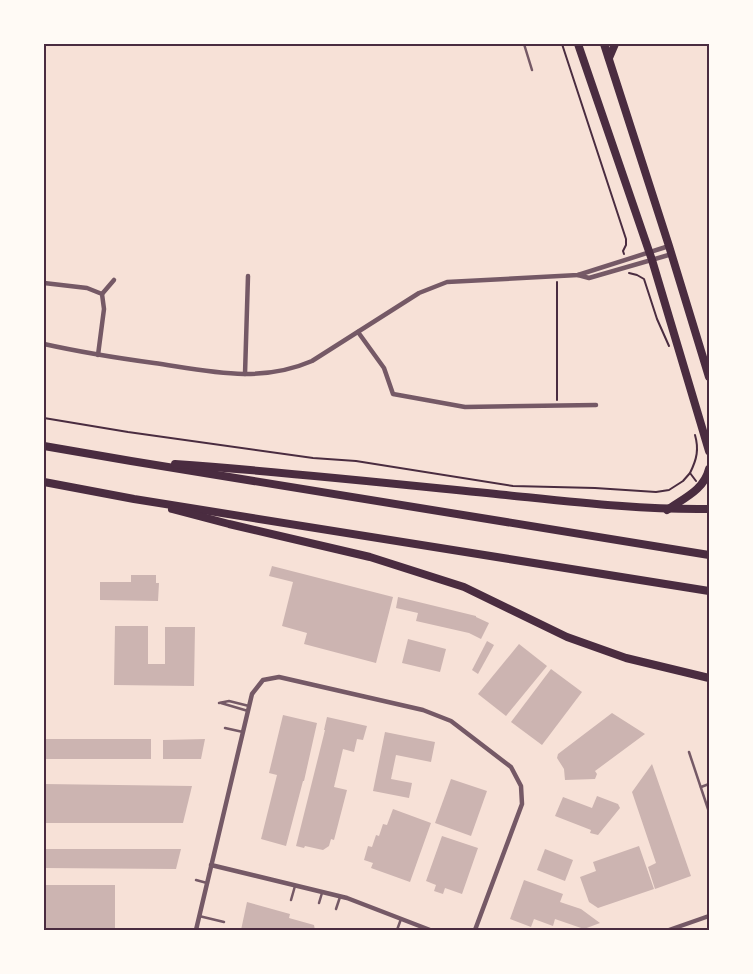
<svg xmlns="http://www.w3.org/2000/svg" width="753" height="974" font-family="'PT Sans Narrow',sans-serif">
	<rect width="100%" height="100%" fill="#f7e1d7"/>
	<g fill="#ccb4b1">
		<polygon points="272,566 393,597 376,663 304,644 307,633 282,626 293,582 269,576"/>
		<polygon points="131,575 156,575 156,583 159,583 158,601 100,600 100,582 131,582"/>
		<polygon points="44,585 46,590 46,629 44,629"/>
		<polygon points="398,597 476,616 476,617 489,623 481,639 469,633 416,621 418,613 396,608"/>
		<polygon points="115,626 148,626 148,664 165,664 165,627 195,627 194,686 114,685"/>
		<polygon points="408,639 446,649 440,672 402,663"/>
		<polygon points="487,641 494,645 478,674 472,670"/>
		<polygon points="519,644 547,666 506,716 478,694"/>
		<polygon points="551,669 582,692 542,745 511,722"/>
		<polygon points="612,713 645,734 595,771 597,774 595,779 565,780 564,769 557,758 558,754"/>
		<polygon points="283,715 317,723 304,781 303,781 286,846 261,839 277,775 269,773"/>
		<polygon points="327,717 367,726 363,740 357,739 354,752 343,749 334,787 347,790 334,840 331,839 329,846 323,850 305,846 304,848 296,846 325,730 324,730"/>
		<polygon points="385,732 435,742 431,762 396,755 391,779 412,783 409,798 373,791"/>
		<rect x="44" y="739" width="107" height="20"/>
		<polygon points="205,739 201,759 163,759 163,740"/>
		<polygon points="652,764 691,876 655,889 648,867 656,863 632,792"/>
		<polygon points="451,779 487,791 471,836 435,823"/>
		<polygon points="44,784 192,786 183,823 44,823"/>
		<polygon points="597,796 618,804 620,808 598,835 590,833 591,830 555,816 563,797 592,808"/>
		<polygon points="393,809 431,823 410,882 371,868 373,863 364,860 368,846 372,847 376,835 379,836 383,824 387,825"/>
		<polygon points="442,836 478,848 462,894 445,888 443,894 434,891 436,885 426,881"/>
		<polygon points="639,846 654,889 598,908 589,902 580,877 596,871 593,862"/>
		<polygon points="44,849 181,849 176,869 44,868"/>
		<polygon points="545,849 573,860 565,881 537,870"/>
		<polygon points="524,880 563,894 560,902 581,909 600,923 584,929 555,919 553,926 534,919 531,927 510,919"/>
		<rect x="44" y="885" width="71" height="45"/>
		<polygon points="247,902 290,914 289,918 314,925 315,930 241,930"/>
	</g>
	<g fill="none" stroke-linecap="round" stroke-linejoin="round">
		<g stroke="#4a2c40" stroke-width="2">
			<polyline points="562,44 626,239 626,245 623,251 624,254"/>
			<polyline points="629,273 637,275 644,279 657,319 669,346"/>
			<polyline points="557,282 557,400"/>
			<polyline points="44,418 128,432 313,458 356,461 513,486 595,488 656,492 669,490 683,481 690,473 696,481"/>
			<path d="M 690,473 C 697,459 699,449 695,435"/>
		</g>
		<g stroke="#755966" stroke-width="2.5">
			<polyline points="524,44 532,70"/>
			<polyline points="219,703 229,701 249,706"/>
			<polyline points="221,703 248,711"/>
			<polyline points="225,728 243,732"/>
			<polyline points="689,752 709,812"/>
			<polyline points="701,787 709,784"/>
			<polyline points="196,880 207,883"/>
			<polyline points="291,900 295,886"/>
			<polyline points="319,903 322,893"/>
			<polyline points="336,909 340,897"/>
			<polyline points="199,916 224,922"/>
			<polyline points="397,930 401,919"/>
		</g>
		<g stroke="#755966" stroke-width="4.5">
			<polyline points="578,275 589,278 672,254"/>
			<polyline points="44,283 87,288 102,294 104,309 98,355"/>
			<polyline points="102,294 114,280"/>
			<polyline points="358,332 384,368 393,394 465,407 596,405"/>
			<path d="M 44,344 C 80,352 117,358 154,363 C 208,371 259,384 312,361 L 419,293 L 447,282 L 578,275 L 669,246"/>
			<polyline points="245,374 248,276"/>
			<polyline points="211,865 347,898 430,930"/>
			<polyline points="196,930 252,694 263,680 279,677 423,710 451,721 511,767 521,786 522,804 475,930"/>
			<polyline points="669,930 709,916"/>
		</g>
		<g stroke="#4a2c40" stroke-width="8">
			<polyline points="578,44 652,260 709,451"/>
			<polyline points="604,44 669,246 709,377"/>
			<polyline points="609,58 615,44"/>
		</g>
		<g stroke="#4a2c40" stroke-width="8">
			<polyline points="44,446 131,461 709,555"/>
			<path d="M 175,464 C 286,472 396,484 506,495 C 574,502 641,510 709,509"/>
			<polyline points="44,482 134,499 709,591"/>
			<polyline points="172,509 229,524 370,557 464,587 567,637 626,658 709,678"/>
			<path d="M 667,510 C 684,498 704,490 709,469"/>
		</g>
	</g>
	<rect width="753" height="974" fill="none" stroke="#fffaf5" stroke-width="90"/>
	<rect x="45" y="45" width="663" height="884" fill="none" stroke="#4a2c40" stroke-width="2"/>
</svg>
